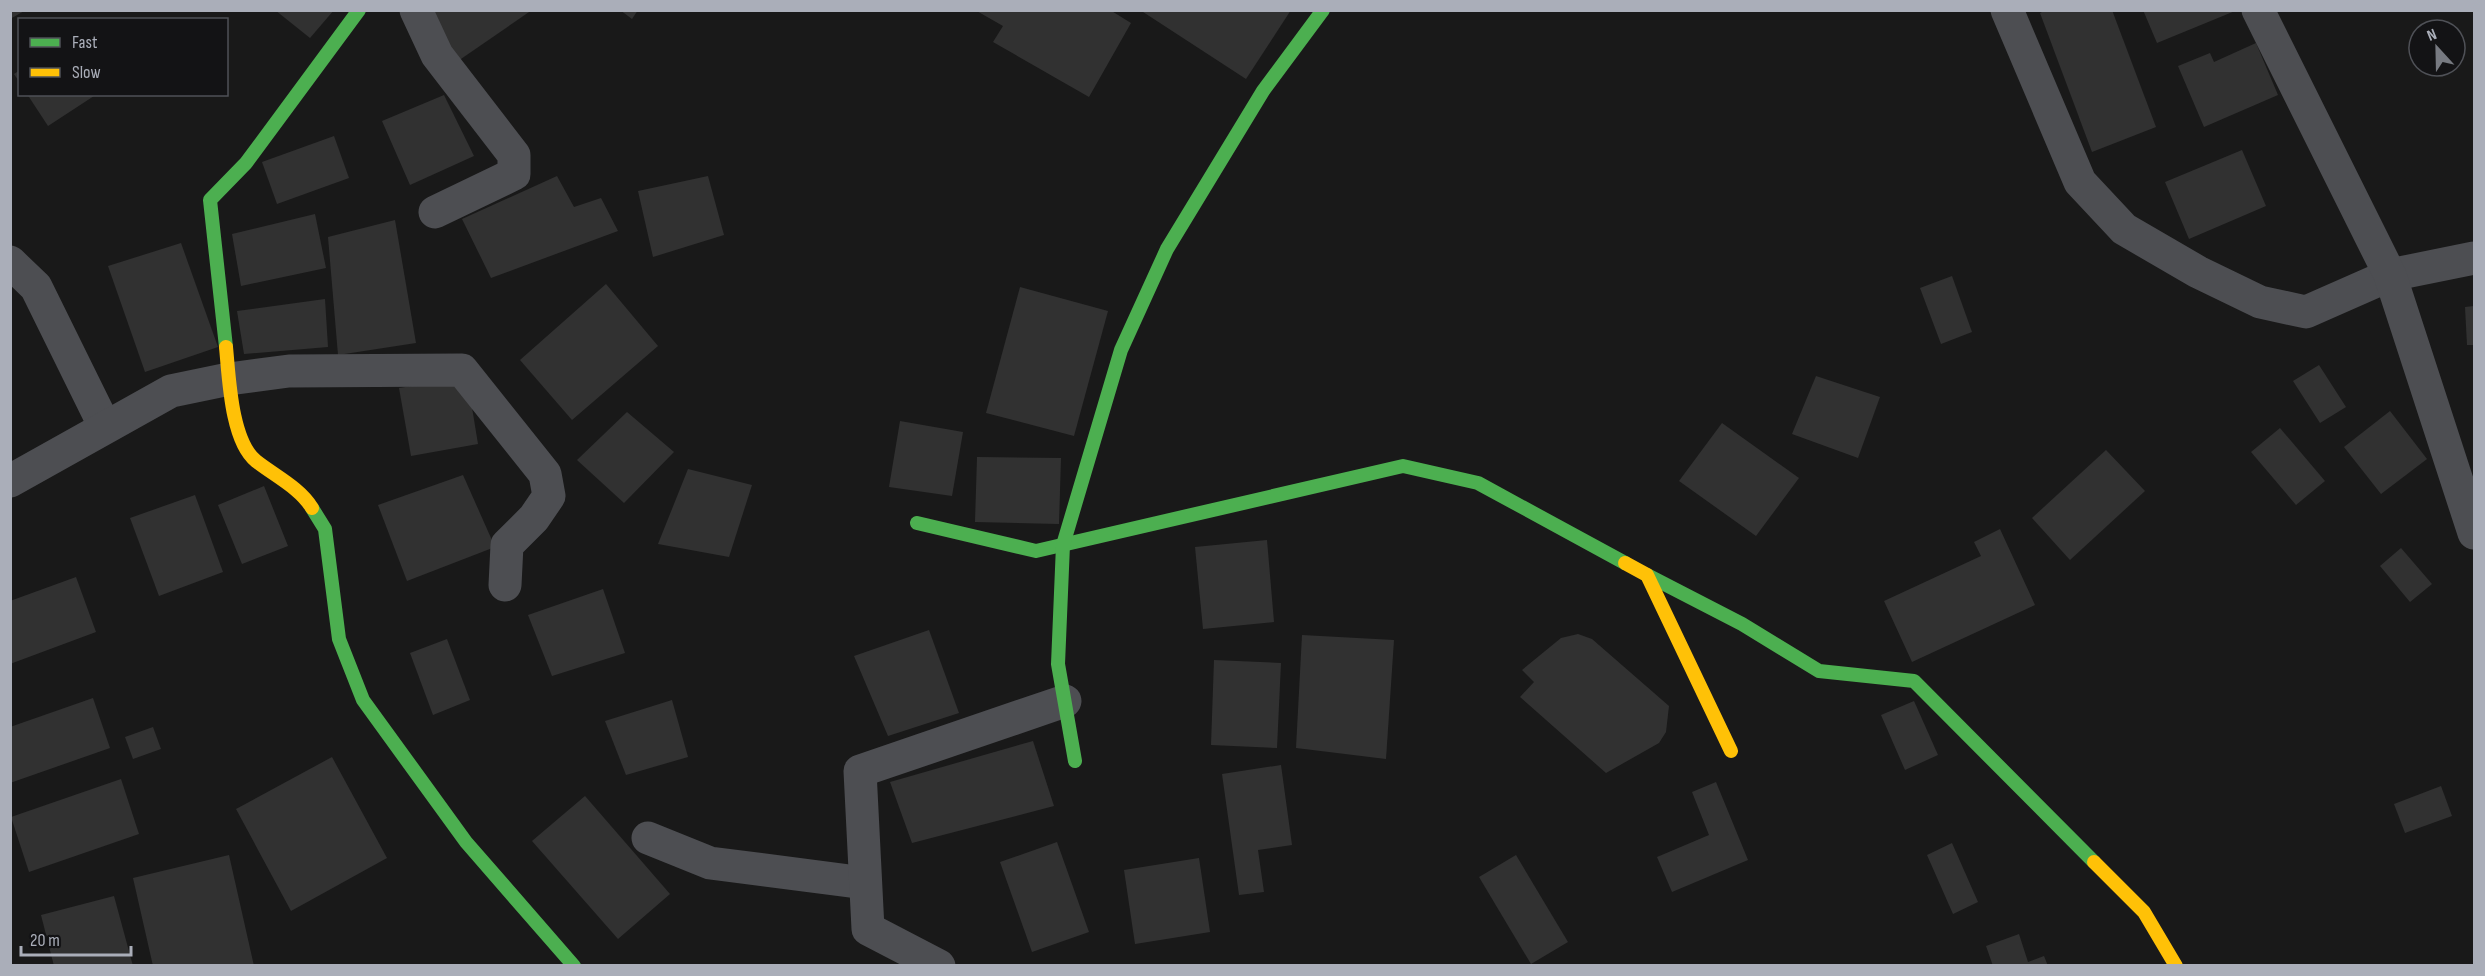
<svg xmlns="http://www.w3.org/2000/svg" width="2485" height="976" font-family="'Sofia Sans Condensed',sans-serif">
	<rect width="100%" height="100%" fill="#191919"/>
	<g fill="#313131">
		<polygon points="10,10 26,10 10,19"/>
		<polygon points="275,10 334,10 310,38"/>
		<polygon points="424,10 532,10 458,61"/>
		<polygon points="620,10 638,10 632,19"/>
		<polygon points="975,10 1110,10 1131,23 1089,97 993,42 1003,26"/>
		<polygon points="1140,10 1291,10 1246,79"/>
		<polygon points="2046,10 2112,10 2156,127 2092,152 2040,13"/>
		<polygon points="2143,10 2235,10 2235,11 2157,43"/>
		<polygon points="2256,43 2278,95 2204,127 2178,66 2210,53 2214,62"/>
		<polygon points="20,70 20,83 14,74"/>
		<polygon points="27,94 97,94 48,126"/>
		<polygon points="444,95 474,156 410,185 382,121"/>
		<polygon points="334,136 349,178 277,204 262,162"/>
		<polygon points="2242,150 2266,206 2189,239 2165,182"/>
		<polygon points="557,176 574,207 601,198 618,231 491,278 462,219"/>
		<polygon points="708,176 724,235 653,257 638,191"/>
		<polygon points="315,214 326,268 241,286 232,234"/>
		<polygon points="395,220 416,343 338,355 328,237"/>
		<polygon points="181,243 218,347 145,372 108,266"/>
		<polygon points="1952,276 1972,332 1941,344 1920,288"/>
		<polygon points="606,284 658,346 572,420 520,360"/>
		<polygon points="1020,287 1108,311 1074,436 986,413"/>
		<polygon points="325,299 328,347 244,354 237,311"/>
		<polygon points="2474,306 2474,345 2467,345 2465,307"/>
		<polygon points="2319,365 2346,407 2320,423 2293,381"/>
		<polygon points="1816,376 1880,397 1858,458 1792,434"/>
		<polygon points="467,377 478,444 411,456 399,388"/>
		<polygon points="2390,411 2427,459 2381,494 2344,447"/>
		<polygon points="627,412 674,452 624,503 577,460"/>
		<polygon points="900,421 963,432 952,496 889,487"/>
		<polygon points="1722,423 1799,478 1756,536 1679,481"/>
		<polygon points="2280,428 2325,481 2296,505 2251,452"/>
		<polygon points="2106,450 2145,491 2070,560 2032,518"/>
		<polygon points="977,457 1061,458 1059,524 975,522"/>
		<polygon points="688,469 752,485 729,557 658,544"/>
		<polygon points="463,475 495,547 407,581 378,505"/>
		<polygon points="264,486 288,546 242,564 218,505"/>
		<polygon points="195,495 223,572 159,596 130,518"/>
		<polygon points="2000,529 2035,605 1912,662 1884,601 1981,556 1974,542"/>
		<polygon points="1267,540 1274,622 1203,629 1195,547"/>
		<polygon points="2401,548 2432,584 2410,602 2380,566"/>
		<polygon points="76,577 96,632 10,664 10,601"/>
		<polygon points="603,589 625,653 552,676 528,615"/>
		<polygon points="929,630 959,713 888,736 854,656"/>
		<polygon points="1578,634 1592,639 1669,706 1666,732 1659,743 1606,773 1520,697 1534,682 1522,670 1561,638"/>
		<polygon points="1302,635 1394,640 1386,759 1296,748"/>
		<polygon points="447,639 470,700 433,715 410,653"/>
		<polygon points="1214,660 1281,663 1277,748 1211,745"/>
		<polygon points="93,698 110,748 10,783 10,727"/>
		<polygon points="672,700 688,757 626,775 605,721"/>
		<polygon points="1914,701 1938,755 1905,770 1881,715"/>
		<polygon points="153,727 161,749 133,759 125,737"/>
		<polygon points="1033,741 1054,806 912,843 890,782"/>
		<polygon points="332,757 387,858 291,911 236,809"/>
		<polygon points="1281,765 1292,845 1258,850 1264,892 1239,895 1222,774"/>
		<polygon points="121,779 139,834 29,872 11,817"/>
		<polygon points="1716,782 1748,860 1672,892 1657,857 1709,835 1692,792"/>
		<polygon points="2441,786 2452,816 2405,833 2394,804"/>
		<polygon points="585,796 670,894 618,939 532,841"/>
		<polygon points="1057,842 1089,932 1032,952 1000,862"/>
		<polygon points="1952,843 1978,902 1953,914 1927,855"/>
		<polygon points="229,855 254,966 153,966 133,878"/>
		<polygon points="1516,855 1568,942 1531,964 1479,877"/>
		<polygon points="1199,858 1210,932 1135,944 1124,870"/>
		<polygon points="114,896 133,966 54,966 41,915"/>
		<polygon points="2019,934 2028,962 2044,956 2048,966 1993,966 1986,946"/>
	</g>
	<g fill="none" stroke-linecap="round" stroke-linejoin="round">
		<g stroke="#4d4e52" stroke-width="33">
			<polyline points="416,10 437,55 514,155 514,174 435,212"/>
			<polyline points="2007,10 2080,182 2124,229 2198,272 2260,302 2306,312 2390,275 2474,258"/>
			<polyline points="2258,10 2390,275 2474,533"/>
			<polyline points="10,262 36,287 105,427"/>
			<polyline points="10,481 171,391 229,379 289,371 462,370 545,474 549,496 534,518 507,545 505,585"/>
			<polyline points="648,838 710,863 865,883"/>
			<polyline points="939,966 868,929 860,771 1065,701"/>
		</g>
		<g stroke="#4caf50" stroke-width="14">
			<polyline points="226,347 210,200 246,163 359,10"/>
			<polyline points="312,508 325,529 339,639 363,700 466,842 574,966"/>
			<polyline points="917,523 1036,551 1403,466 1478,483 1625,563"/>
			<polyline points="1647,575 1742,624 1819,671 1914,681 2094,862"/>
			<polyline points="1075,761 1058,664 1063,545 1121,350 1167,249 1263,91 1323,10"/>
		</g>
		<g stroke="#ffc107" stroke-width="14">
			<path d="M 226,347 C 229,377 231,441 256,461 C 275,476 300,488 312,508"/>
			<polyline points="1625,563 1647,575 1731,751"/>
			<polyline points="2094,862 2144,912 2176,966"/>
		</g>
	</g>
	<rect width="2485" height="976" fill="none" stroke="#aaaeb9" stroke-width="24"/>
	<rect x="18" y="18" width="210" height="78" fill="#131315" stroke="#4f5157" stroke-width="1.5"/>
	<rect x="30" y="38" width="30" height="9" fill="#4caf50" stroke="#4f5157" stroke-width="1.5"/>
	<text x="72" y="48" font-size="18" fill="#aaaeb9">Fast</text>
	<rect x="30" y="68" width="30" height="9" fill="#ffc107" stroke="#4f5157" stroke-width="1.5"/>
	<text x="72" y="78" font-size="18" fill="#aaaeb9">Slow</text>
	<g transform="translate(2437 48) rotate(338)"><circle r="28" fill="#131315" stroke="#4f5157" stroke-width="1.5"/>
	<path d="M0-4.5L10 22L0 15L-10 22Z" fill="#777a81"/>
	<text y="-9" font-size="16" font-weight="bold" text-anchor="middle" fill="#aaaeb9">N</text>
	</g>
	<path d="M21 946v9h110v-9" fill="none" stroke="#aaaeb9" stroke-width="3"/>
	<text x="30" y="946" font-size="18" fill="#aaaeb9" stroke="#131315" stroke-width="4.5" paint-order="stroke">20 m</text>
</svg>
